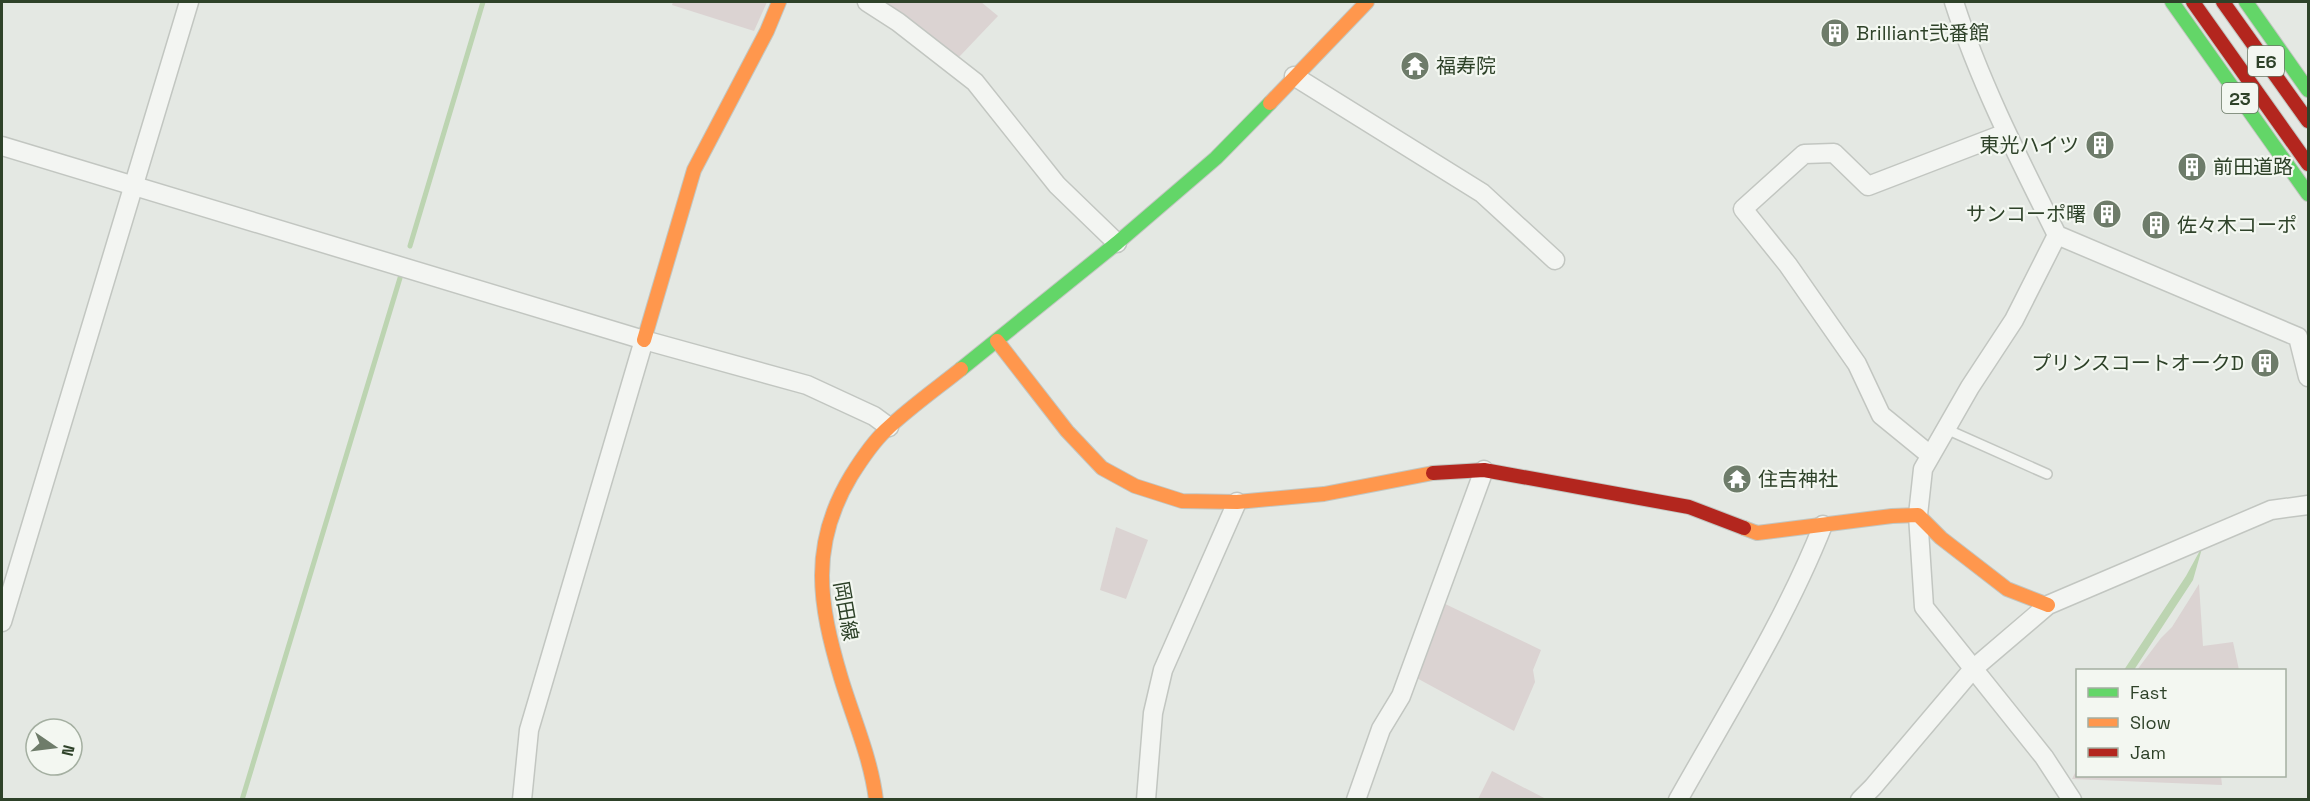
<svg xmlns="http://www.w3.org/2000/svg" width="2310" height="801" font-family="'Space Grotesk','Noto Sans JP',sans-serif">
	<rect width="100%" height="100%" fill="#e4e8e3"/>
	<g fill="#dbd3d2">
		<polygon points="673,2 767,2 754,31 672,5"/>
		<polygon points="883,2 981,2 998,16 959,57"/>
		<polygon points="1116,527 1148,540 1126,599 1100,590"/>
		<polygon points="2199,584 2203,646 2233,642 2239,670 2137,670 2161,638 2172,627"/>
		<polygon points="1439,601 1541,650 1533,670 1535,682 1514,731 1413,676"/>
		<polygon points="2077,769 2078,776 2221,776 2222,785 2072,779"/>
		<polygon points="1492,771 1546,799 1478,799"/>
	</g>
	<polygon fill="#bcd4b1" points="2203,545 2193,580 2134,670 2124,670 2186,576"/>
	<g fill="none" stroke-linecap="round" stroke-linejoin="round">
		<g stroke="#bcd4b1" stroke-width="5">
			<polyline points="410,246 483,2"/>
			<polyline points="242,800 400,278"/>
		</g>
		<g stroke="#c2c6c1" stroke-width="12">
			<polyline id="lane" points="1946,429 2047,474"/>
		</g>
		<g stroke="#c2c6c1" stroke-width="21">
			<g id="street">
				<polyline points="867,2 898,22 975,82 1057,185 1117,243"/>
				<path d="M 1954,2 C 1980,83 2019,159 2057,235 L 2298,337 L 2308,377"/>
				<polyline points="1294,76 1482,193 1555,260"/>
				<polyline points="2,146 644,340 807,385 874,416 889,427"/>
				<polyline points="2057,235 2014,320 1970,387 1923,469 1918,515 1924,607 2044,757 2072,800"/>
				<polyline points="1930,455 1881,415 1857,364 1788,265 1743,209 1804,154 1834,153 1868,186 2006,133"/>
				<polyline points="2,622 189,2"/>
				<polyline points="522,800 529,730 644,340"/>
				<polyline points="1146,800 1153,713 1163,670 1237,502"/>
				<polyline points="1356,800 1381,729 1401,696 1484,470"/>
				<path d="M 1678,800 C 1729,709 1785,621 1823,525"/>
				<polyline points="1860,800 1873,787 1973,669 2048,605 2271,510 2308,505"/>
			</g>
		</g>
		<g stroke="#c2c6c1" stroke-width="16">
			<g id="fast">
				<polyline points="2172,2 2308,194"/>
				<polyline points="2246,2 2308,90"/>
				<polyline points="961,369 1117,243 1216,158 1270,103"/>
			</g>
		</g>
		<g stroke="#c2c6c1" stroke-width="16">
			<g id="slow">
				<polyline points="1270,103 1367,2"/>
				<polyline points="644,340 694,170 767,31 779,2"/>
				<polyline points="997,341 1067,431 1102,468 1135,486 1182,501 1237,502 1324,494 1433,473"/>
				<polyline points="1744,528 1757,533 1892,516 1918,515 1941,538 2007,589 2048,605"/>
				<path d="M 876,800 C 871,758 853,718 841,678 C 819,604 809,546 851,476 C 861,460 872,443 886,430 C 909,408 936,389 961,369"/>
			</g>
		</g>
		<g stroke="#c2c6c1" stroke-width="16">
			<g id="jam">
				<polyline points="2193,2 2308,164"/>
				<polyline points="2223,2 2308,121"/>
				<polyline points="1433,473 1484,470 1689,507 1744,528"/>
			</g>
		</g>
		<use href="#lane" stroke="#f3f5f2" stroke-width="9"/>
		<use href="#street" stroke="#f3f5f2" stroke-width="18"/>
		<use href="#fast" stroke="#63d668" stroke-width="14"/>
		<use href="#slow" stroke="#ff974d" stroke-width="14"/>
		<use href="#jam" stroke="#b3261e" stroke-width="14"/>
	</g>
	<defs>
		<g id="building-disc" transform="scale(1.5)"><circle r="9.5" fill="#6e7c6a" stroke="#f3f7f1"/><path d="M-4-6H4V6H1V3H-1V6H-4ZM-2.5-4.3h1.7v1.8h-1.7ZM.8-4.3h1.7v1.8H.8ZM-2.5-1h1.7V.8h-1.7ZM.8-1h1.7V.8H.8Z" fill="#fff"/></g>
		<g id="temple-disc" transform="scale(1.5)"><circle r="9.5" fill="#6e7c6a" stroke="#f3f7f1"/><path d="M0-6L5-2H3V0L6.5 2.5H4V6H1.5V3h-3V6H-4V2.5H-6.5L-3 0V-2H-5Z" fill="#fff"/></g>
	</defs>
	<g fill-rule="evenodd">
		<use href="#building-disc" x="1835" y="33"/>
		<use href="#temple-disc" x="1415" y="66"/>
		<use href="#building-disc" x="2100" y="145"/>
		<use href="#building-disc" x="2192" y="167"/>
		<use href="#building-disc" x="2107" y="214"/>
		<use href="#building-disc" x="2156" y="225"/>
		<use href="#building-disc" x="2265" y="363"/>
		<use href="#temple-disc" x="1737" y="479"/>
	</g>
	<g text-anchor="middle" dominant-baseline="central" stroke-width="4.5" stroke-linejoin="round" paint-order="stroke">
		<g fill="#f3f7f1" stroke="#697865" stroke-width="1.5">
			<rect x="2248" y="46" width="36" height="30" rx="4.5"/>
			<rect x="2222" y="83" width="36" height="30" rx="4.5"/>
		</g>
		<g font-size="18" font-weight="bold" fill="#2e4229">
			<text x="2266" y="61">E6</text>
			<text x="2240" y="98">23</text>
		</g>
		<g font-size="20" fill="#2e4229" stroke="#f3f7f1" text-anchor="start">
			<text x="1856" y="33">Brilliant弐番館</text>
			<text x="1436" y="66">福寿院</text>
			<text x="2079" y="145" text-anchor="end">東光ハイツ</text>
			<text x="2213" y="167">前田道路</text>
			<text x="2086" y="214" text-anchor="end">サンコーポ曙</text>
			<text x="2177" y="225">佐々木コーポ</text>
			<text x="2244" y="363" text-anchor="end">プリンスコートオークD</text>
			<text x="1758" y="479">住吉神社</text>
		</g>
		<g font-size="20" fill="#2e4229" stroke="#f3f7f1">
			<text transform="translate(846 611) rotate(80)">岡田線</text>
		</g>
	</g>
	<rect width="2310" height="801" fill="none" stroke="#2e4229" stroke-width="6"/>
	<rect x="2076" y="669" width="210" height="108" fill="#f3f7f1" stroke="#a4afa1" stroke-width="1.5"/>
	<rect x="2088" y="688" width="30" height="9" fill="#63d668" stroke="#a4afa1" stroke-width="1.5"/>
	<text x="2130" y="699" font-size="18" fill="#2e4229">Fast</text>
	<rect x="2088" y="718" width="30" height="9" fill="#ff974d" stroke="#a4afa1" stroke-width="1.5"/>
	<text x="2130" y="729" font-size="18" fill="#2e4229">Slow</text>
	<rect x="2088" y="748" width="30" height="9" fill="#b3261e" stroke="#a4afa1" stroke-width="1.5"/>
	<text x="2130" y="759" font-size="18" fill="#2e4229">Jam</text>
	<g transform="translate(54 747) rotate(104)"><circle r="28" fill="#f3f7f1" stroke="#a4afa1" stroke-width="1.5"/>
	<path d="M0-4.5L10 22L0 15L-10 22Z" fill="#6e7c6a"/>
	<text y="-9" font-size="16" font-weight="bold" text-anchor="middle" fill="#2e4229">N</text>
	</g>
</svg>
